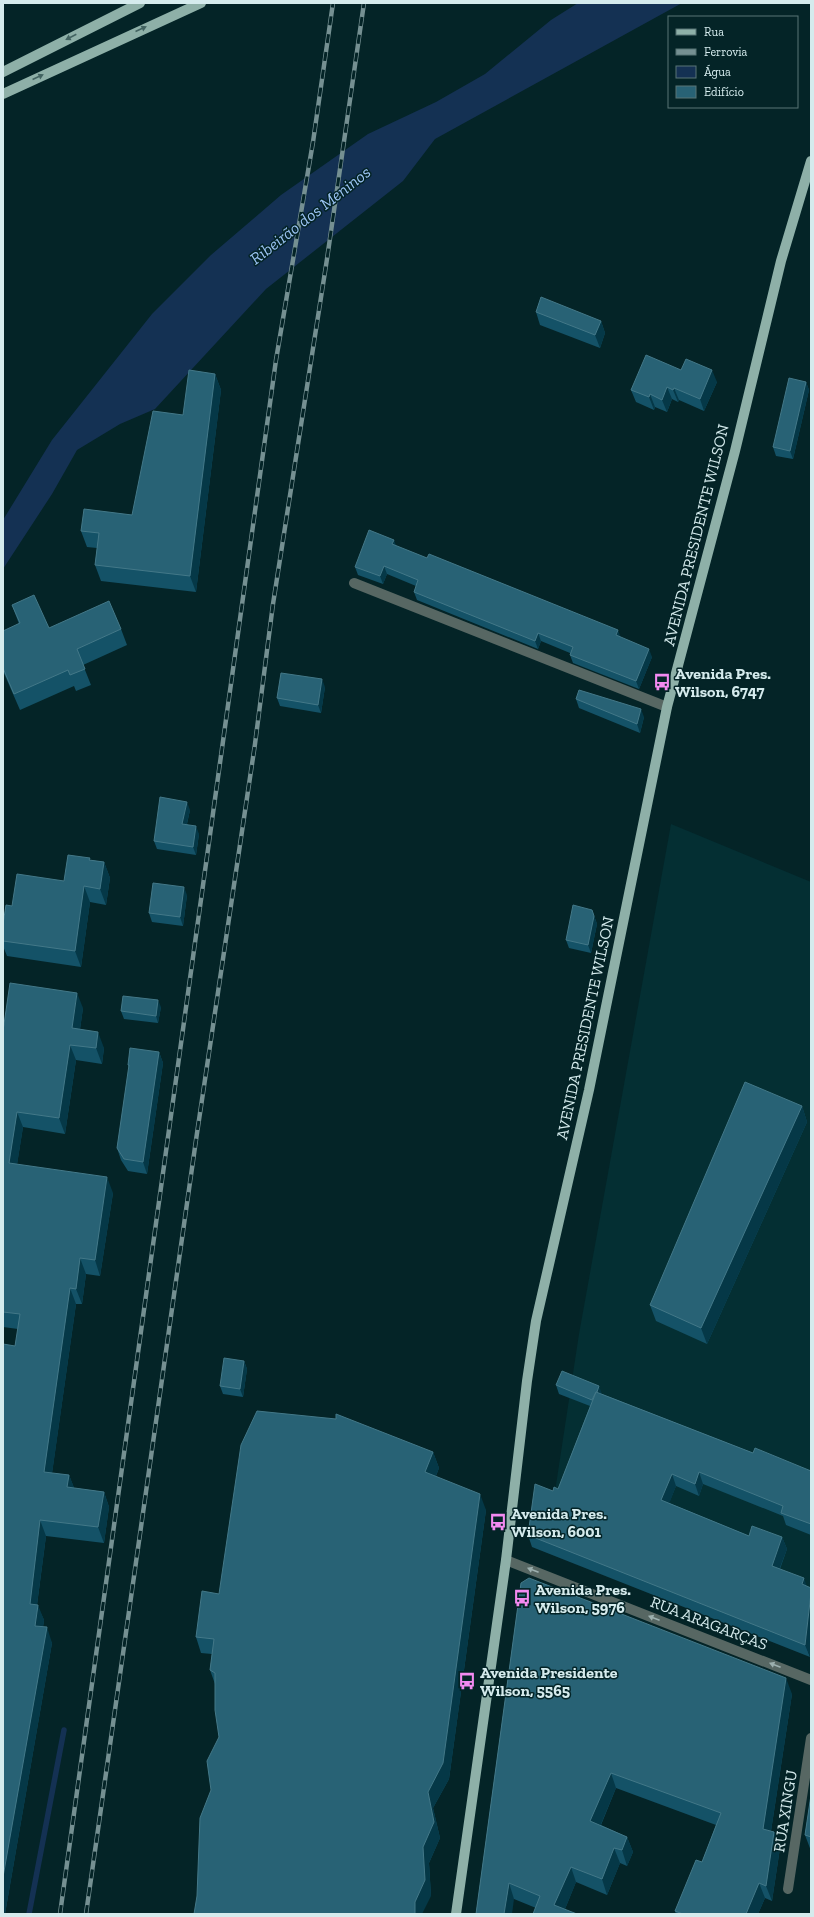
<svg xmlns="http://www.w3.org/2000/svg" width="814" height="1917" font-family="'Zilla Slab',serif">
	<rect width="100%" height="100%" fill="#042427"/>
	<polygon fill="#042f33" points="671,824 811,882 811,1601 554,1498 579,1334"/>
	<polygon fill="#143153" points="578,3 682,3 435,139 403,181 266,289 155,409 120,424 77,450 52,494 3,569 3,520 52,440 152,314 211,255 281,195 368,134 436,102 485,74 551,20"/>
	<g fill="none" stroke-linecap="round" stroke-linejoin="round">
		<polyline stroke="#143153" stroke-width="5.5" points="29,1914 64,1730"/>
		<g stroke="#576763" stroke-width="10">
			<polyline points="354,583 667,707"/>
			<polyline points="506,1560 811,1680"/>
			<polyline points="788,1889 811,1738"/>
		</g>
		<g stroke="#8eb0a8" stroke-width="10">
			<polyline points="3,72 140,3"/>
			<polyline points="3,94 201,3"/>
			<polyline points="456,1914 506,1560 527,1381 536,1321 589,1090 667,707 735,451 781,261 811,161"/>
		</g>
		<g stroke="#759092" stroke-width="4.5">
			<g id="rail">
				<polyline points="60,1914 276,360 313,142 333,3"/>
				<polyline points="86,1914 196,1140 255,744 273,604 327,259 364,3"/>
			</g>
		</g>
		<use href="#rail" stroke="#042427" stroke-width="3" stroke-dasharray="9" stroke-linecap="butt"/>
	</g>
	<g fill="#145267">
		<polygon points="536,312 601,321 605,333 600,348 540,325"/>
		<polygon points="681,370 717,382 704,411 679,400 678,402 672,399 667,412 655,407 654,410 636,402 631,390"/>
		<polygon points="215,374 221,390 196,592 101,581 95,565 97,548 87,547 81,531 132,515 183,415"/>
		<polygon points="806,382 809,390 793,459 776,456 773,447"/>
		<polygon points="396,546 620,637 652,657 639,689 573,663 570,655 570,653 541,641 538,649 417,600 414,592 416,586 387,574 383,584 358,575 355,567"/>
		<polygon points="12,605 49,628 121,629 127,645 83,665 91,685 76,691 74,686 20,710 3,671 3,631 19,624"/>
		<polygon points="325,687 321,713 280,706 277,698"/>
		<polygon points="576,699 644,717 640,733 579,708"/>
		<polygon points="190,810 187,824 199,834 196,855 157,849 154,841"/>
		<polygon points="90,858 90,860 104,862 110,878 106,905 90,902 81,967 7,956 3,946 3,924 12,906 64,881"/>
		<polygon points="187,895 183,926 152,922 149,913"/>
		<polygon points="592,910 597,924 591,953 569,948 566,940"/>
		<polygon points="161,1007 158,1023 124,1019 121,1011"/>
		<polygon points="83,1008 80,1029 104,1048 102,1064 76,1060 65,1134 23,1127 17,1164 113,1193 100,1276 86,1274 82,1304 76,1304 52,1473 69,1475 74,1488 104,1492 109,1507 104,1543 46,1536 37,1605 44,1620 43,1627 52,1643 5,1914 15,1346 18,1329 3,1327 3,1031"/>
		<polygon points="159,1052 163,1063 147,1174 128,1171 121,1160 117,1148 129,1068 128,1065"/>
		<polygon points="802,1106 807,1122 707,1344 656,1321 650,1305"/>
		<polygon points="244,1361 247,1369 243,1397 223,1394 220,1386"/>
		<polygon points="556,1385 602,1394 753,1453 811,1471 811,1535 786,1525 783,1516 703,1484 699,1496 676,1486 669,1503 749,1536 782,1537 787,1549 780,1569 810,1657 532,1547 528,1535 553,1491 558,1489 590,1406 559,1394"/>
		<polygon points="433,1452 439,1468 436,1476 486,1510 449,1779 433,1808 440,1838 429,1863 431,1896 211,1790 219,1737 215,1684 210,1670 212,1654 201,1653 196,1637 219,1594"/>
		<polygon points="521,1583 792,1694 771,1831 774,1832 780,1848 772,1901 765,1898 758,1914 676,1914 675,1911 702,1862 716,1825 616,1788 601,1825 627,1837 633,1852 627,1866 620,1863 607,1895 576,1882 565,1909 536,1908 514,1899 476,1914"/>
		<polygon points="811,1795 811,1851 805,1835"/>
	</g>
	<g fill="#053847">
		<polygon points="601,321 605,333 600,348 595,335"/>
		<polygon points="712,370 717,382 704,411 700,399"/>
		<polygon points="215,374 221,390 196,592 190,576"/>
		<polygon points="806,382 809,390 793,459 790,451"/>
		<polygon points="667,387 672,399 667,412 662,400"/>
		<polygon points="674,388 679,400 678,402 673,390"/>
		<polygon points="650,394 655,407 654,410 649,397"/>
		<polygon points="394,540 397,548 392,544"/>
		<polygon points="384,566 387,574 383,584 380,576"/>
		<polygon points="618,630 621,638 616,635"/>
		<polygon points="538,633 541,641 538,649 535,641"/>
		<polygon points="649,649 652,657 639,689 636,681"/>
		<polygon points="322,679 325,687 321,713 318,705"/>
		<polygon points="641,709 644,717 640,733 637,724"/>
		<polygon points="187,802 190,810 185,832 182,824"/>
		<polygon points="196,826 199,834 196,855 193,847"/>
		<polygon points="104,862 110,878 106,905 100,889"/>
		<polygon points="84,886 90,902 81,967 75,951"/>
		<polygon points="184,887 187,895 183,926 180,917"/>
		<polygon points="594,916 597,924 591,953 588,945"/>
		<polygon points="77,993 83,1008 78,1044 72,1028"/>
		<polygon points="158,1000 161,1007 158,1023 156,1016"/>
		<polygon points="98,1032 104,1048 102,1064 96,1048"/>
		<polygon points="70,1045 76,1060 65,1134 59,1118"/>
		<polygon points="159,1052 163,1063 147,1174 143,1162"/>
		<polygon points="802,1106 807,1122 707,1344 701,1328"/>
		<polygon points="17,1112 23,1127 15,1178 9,1163"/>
		<polygon points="107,1177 113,1193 100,1276 95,1260"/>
		<polygon points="80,1258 86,1274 82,1304 76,1289"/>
		<polygon points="70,1288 76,1304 50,1488 44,1472"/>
		<polygon points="244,1361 247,1369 243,1397 240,1389"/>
		<polygon points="599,1386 602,1394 593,1400"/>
		<polygon points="433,1452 439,1468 431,1488 425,1472"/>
		<polygon points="699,1472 703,1484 699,1496 695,1484"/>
		<polygon points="672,1474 676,1486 666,1512 661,1500"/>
		<polygon points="69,1475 75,1490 67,1487"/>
		<polygon points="104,1492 109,1507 104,1543 98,1527"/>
		<polygon points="480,1494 486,1510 449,1779 433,1808 440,1838 429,1863 431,1896 422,1914 415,1914 415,1902 423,1847 428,1792"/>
		<polygon points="40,1520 46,1536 35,1620 30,1604"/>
		<polygon points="782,1537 787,1549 776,1578 772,1566"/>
		<polygon points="804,1578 808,1590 802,1584"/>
		<polygon points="811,1593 811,1644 810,1657 805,1645"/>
		<polygon points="38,1605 44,1620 41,1642 35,1626"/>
		<polygon points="47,1627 52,1643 5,1914 3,1914 3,1877"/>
		<polygon points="786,1678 792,1694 769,1844 763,1829"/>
		<polygon points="611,1773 616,1788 596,1836 590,1821"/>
		<polygon points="774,1832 780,1848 772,1901 766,1886"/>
		<polygon points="627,1837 633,1852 627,1866 622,1850"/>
		<polygon points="614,1848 620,1863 607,1895 602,1879"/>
		<polygon points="571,1867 576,1882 563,1914 554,1905"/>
		<polygon points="509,1883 514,1899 512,1914 504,1914"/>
		<polygon points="759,1883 765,1898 758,1914 746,1914"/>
	</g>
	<g fill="#286275" stroke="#437888">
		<polygon points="541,297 601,321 595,335 536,312"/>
		<polygon points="646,355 681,370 686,359 712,370 700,399 674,388 673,390 667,387 662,400 650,394 649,397 631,390"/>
		<polygon points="189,370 215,374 190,576 95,565 99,533 81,531 84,509 132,515 153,411 183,415"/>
		<polygon points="789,378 806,382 790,451 773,447"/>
		<polygon points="369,530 394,540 392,544 427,558 429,554 618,630 616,635 649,649 636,681 570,655 573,647 538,633 535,641 414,592 418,580 384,566 380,576 355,567"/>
		<polygon points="34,595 49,628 109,601 121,629 77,649 85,669 70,675 68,670 14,694 3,668 3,631 20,623 12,605"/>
		<polygon points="281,673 322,679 318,705 277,698"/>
		<polygon points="579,690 641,709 637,724 576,699"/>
		<polygon points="160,797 187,802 182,824 196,826 193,847 154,841"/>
		<polygon points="68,855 90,858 89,860 104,862 100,889 84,886 75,951 3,941 3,924 6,905 12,906 17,874 64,881"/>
		<polygon points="153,883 184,887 180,917 149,913"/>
		<polygon points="573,905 592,910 594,916 588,945 566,940"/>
		<polygon points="10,983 77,993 72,1028 98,1032 96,1048 70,1045 59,1118 17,1112 9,1163 107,1177 95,1260 80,1258 76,1289 70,1288 44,1472 69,1475 67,1487 104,1492 98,1527 40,1520 30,1604 38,1605 35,1626 47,1627 3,1877 3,1344 15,1346 20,1314 3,1312 3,1031"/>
		<polygon points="123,996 158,1000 156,1016 121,1011"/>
		<polygon points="130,1048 159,1052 143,1162 124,1159 117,1148 129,1065 128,1065"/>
		<polygon points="745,1082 802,1106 701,1328 650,1305"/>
		<polygon points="224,1358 244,1361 240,1389 220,1386"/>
		<polygon points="562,1371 599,1386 597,1392 596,1392 592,1400 556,1385"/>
		<polygon points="596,1392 753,1453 755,1448 811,1471 811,1524 781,1513 783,1506 699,1472 695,1484 672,1474 661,1500 749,1536 752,1526 782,1537 772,1566 804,1578 802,1584 811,1588 811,1593 805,1645 528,1535 535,1484 553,1491 554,1487 558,1489"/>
		<polygon points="257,1411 336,1419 336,1414 433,1452 425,1472 480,1494 443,1763 428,1792 434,1822 423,1847 425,1880 415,1902 415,1914 194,1914 197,1896 200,1818 211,1790 207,1761 219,1737 215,1710 215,1673 210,1670 214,1639 196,1637 202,1591 219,1594 241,1445"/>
		<polygon points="529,1578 786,1678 763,1829 774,1832 766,1886 759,1883 746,1914 683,1914 675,1911 696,1860 702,1862 721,1813 611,1773 590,1821 627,1837 622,1850 614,1848 602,1879 571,1867 554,1905 577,1914 533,1914 540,1896 509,1883 504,1914 476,1914 521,1583"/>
		<polygon points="811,1795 811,1837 805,1835"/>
	</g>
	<defs><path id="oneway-solid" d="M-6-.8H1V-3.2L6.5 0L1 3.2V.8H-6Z"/></defs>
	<g fill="#426361">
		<use href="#oneway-solid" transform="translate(141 29) rotate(-24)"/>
		<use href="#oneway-solid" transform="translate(71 37) rotate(153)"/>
		<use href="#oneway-solid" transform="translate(38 77) rotate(-25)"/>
	</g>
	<g fill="#9cb0af">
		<use href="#oneway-solid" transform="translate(533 1570) rotate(-159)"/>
		<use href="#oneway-solid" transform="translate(654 1618) rotate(-159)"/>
		<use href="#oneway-solid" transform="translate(775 1665) rotate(-159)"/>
	</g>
	<defs>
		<g id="bus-bare" transform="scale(1.38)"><path d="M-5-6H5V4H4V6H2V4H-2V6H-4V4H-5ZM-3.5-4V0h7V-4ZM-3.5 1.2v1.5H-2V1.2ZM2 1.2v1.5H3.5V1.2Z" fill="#f38af1" stroke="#042427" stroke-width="2.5" paint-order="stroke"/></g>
	</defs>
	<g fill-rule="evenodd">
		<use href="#bus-bare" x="662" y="682"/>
		<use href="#bus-bare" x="498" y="1522"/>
		<use href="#bus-bare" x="522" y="1598"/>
		<use href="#bus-bare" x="467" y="1681"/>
	</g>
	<g text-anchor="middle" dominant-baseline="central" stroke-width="3" stroke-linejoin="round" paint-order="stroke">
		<g font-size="16" fill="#d5ebed" stroke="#042427">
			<text transform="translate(696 535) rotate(-76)">AVENIDA PRESIDENTE WILSON</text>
			<text transform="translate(585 1028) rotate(-78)">AVENIDA PRESIDENTE WILSON</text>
			<text transform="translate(709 1623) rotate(21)">RUA ARAGARÇAS</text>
			<text transform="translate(785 1811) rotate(-81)">RUA XINGU</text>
		</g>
		<g font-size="16" font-weight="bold" fill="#d5ebed" stroke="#042427" text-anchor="start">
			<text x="675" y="673">Avenida Pres.<tspan x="675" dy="18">Wilson, 6747</tspan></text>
			<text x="511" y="1513">Avenida Pres.<tspan x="511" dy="18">Wilson, 6001</tspan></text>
			<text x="535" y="1589">Avenida Pres.<tspan x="535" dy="18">Wilson, 5976</tspan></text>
			<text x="480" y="1672">Avenida Presidente<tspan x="480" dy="18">Wilson, 5565</tspan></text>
		</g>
		<g font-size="17" font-style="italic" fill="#9cc4f4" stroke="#042427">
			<text transform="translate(310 215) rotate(-38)">Ribeirão dos Meninos</text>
		</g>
	</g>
	<rect width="814" height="1917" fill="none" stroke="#d5ebed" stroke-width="8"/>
	<rect x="668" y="16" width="130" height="92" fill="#042427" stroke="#587476"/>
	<rect x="676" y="29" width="20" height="6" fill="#8eb0a8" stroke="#587476"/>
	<text x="704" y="36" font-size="12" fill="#d5ebed">Rua</text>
	<rect x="676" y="49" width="20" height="6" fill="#759092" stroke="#587476"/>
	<text x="704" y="56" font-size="12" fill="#d5ebed">Ferrovia</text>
	<rect x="676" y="66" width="20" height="12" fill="#143153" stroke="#587476"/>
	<text x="704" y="76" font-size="12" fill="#d5ebed">Água</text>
	<rect x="676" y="86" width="20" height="12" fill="#286275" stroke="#587476"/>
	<text x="704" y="96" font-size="12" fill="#d5ebed">Edifício</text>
</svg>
